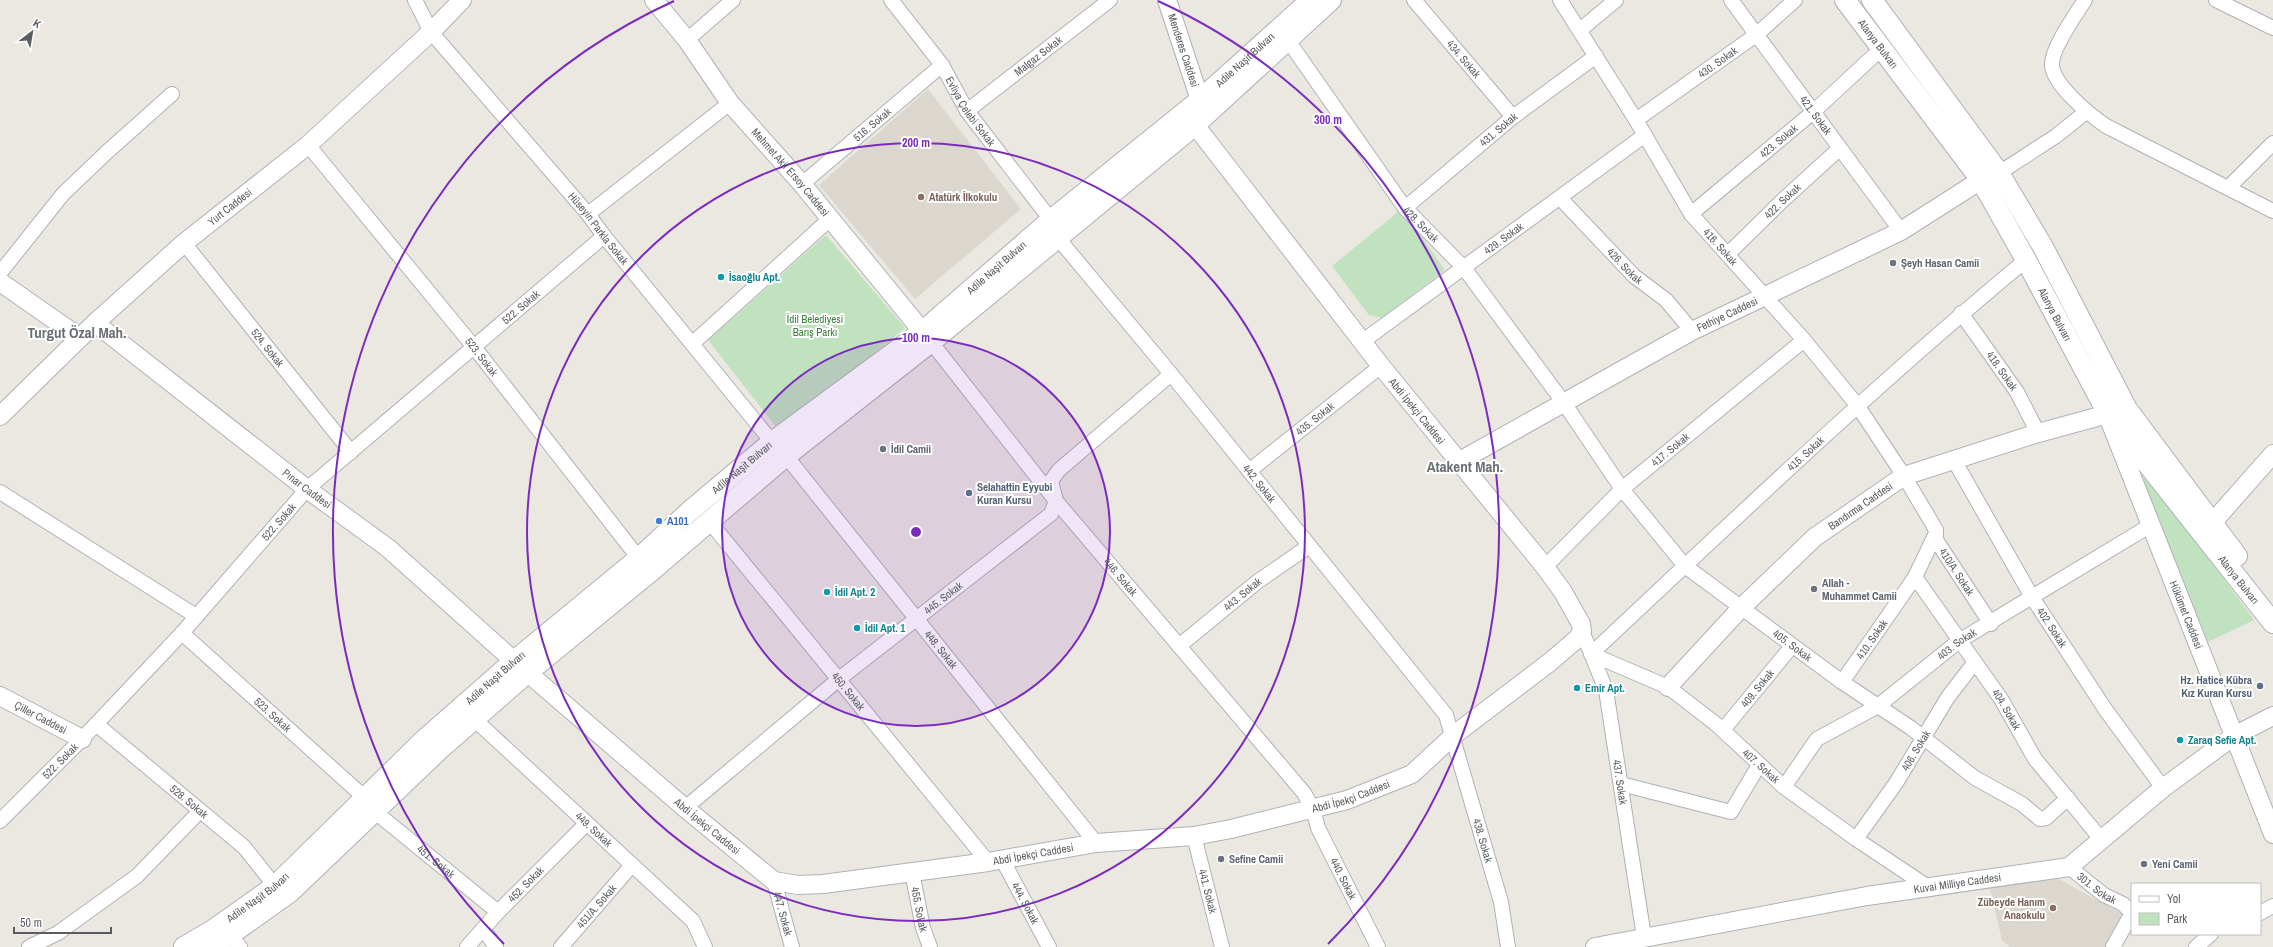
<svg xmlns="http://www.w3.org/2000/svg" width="2273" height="947" font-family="'Archivo Narrow',sans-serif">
	<rect width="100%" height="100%" fill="#ebe8e1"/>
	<g fill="#dbd7cf">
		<polygon points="928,89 1021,209 915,299 819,185"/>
		<polygon points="2053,876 2126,916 2105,947 2010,947 2002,940 1990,888"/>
	</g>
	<g fill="#c0e2be">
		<polygon points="1402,209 1445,270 1381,318 1369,315 1332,266"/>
		<polygon points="826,235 905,328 780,432 708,340"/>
		<polygon points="2147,475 2254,620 2208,642 2142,481"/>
	</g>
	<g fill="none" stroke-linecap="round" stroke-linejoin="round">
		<g stroke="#aeb2b6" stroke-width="16">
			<g id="minor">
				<path id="s1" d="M 415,0 L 431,32 L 588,214 L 604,236 L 772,442 L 786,456 L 1096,843"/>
				<path id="s2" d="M 891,0 L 942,65 L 967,111 L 1051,220"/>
				<path id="s3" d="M 1414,0 L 1513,117"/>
				<path id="s4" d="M 1560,0 L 1636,120 L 1691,214 L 1804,340 L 1857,405 L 1904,476 L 1932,523 L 1936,530 L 1936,540 L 1991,624"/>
				<path id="s5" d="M 1731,0 L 1901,231"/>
				<path d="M 2085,0 C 2076,14 2051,49 2052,65 C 2053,85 2090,115 2106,126 L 2273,211"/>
				<polyline points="2216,0 2273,28"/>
				<polyline points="1580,30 1616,0"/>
				<path id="s6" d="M 1287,39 L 1405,208 L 1464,268 L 1564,403 L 1622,489 L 1685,566 L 1842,682 L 1911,728 L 1975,778 L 2022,804 L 2040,819 L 2046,818 L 2068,798"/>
				<polyline points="687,40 733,0"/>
				<path id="s7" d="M 967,111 L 1110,0"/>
				<path id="s8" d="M 1636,120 L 1756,35 L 1795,0"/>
				<path id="s9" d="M 308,145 L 474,347 L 644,565"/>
				<polyline points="1999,173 2056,136 2086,112"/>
				<path id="s10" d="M 802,184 L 942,65"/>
				<polyline points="2228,188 2273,143"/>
				<path id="s11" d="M 1560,198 L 1634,276 L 1666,300 L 1692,331"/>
				<path id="s12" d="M 1405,208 L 1513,117 L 1596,56"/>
				<polyline points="588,214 730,103"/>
				<path id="s13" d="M 1691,214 L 1812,113 L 1881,49"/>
				<path id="s14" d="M 1057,237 L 1171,374 L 1446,715 L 1501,902 L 1508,947"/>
				<path id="s15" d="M 184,243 L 351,452"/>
				<path id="s16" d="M 1728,254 L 1783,200 L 1839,149"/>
				<polyline points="0,273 63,194 107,152 172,94"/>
				<path id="s17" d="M 1961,313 L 2017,392 L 2038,433"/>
				<path id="s18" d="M 1363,341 L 1645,135"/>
				<path id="s19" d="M 931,342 L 1056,501 L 1304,793 L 1313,809 L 1318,828 L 1378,947"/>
				<polyline points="693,343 831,218"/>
				<path id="s20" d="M 1954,460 L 2032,597 L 2105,709 L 2163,788"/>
				<path id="s21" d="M 1249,471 L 1381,366"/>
				<polyline points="0,492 196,616"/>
				<path id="s22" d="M 709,521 L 988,862"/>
				<path id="s23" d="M 1545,567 L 1622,489 L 1804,340"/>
				<path id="s24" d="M 1915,577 L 2001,699 L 2035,759 L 2101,839"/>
				<path id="s25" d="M 1582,631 L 1606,690 L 1644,937"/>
				<path id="s26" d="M 182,633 L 364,797"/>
				<path id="s27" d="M 1179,646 L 1257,582 L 1309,546"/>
				<path id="s28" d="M 1842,682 L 1915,577 L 1936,533"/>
				<path id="s29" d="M 474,719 L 693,921 L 705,947"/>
				<path id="s30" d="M 96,724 L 244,847 L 275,886"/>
				<path id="s31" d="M 1723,730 L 1792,646"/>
				<polyline points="1621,784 1731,812 1759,765"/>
				<path id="s32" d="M 1784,787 L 1817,739 L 1878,706 L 1959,641 L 2151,525"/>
				<path id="s33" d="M 685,808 L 839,679 L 1051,514 L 1056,501 L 1051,481 L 1059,470 L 1171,374"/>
				<path id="s34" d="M 374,811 L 498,912"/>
				<path id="s35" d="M 0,821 L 82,739 L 182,633 L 307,489 L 604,236"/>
				<path id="s36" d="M 1194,836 L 1222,947"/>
				<path id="s37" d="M 1856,839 L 1896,783 L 1948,697 L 1975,662"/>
				<path id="s38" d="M 1002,859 L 1049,947"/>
				<path id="s39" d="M 2069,867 L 2104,895 L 2123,904 L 2132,913 L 2113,947"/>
				<path id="s40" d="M 912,872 L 923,928 L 930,947"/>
				<path id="s41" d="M 774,881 L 792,947"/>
				<path id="s42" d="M 1928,887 L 1856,839 L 1784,787 L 1716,724 L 1668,687 L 1591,654 C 1734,520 1875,385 2026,260"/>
				<polyline points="2260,913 2273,906"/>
				<polyline points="484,930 496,947"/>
				<polyline points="230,935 240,947"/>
				<polyline points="29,947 58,933 137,876 200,811"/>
				<path id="s43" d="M 467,947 L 498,912 L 586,824"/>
				<path id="s44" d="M 561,947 L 632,865"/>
				<polyline points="2196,947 2211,934"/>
			</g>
		</g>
		<g stroke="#aeb2b6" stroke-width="20">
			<g id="tertiary">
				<path id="s45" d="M 654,0 L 687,40 L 730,103 L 802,184 L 931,342"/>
				<path id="s46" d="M 1167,0 L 1200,100"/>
				<polyline points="0,282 79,337"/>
				<path id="s47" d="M 95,323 L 307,489 L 388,548 L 514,661 L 685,808 L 774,881 L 798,885 L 823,884 L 988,862 L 1096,843 L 1194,836 L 1231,829 L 1347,800 L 1412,774 L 1454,735 L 1550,662 L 1578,638 L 1582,631 L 1581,624 L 1563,592 L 1545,567 L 1381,366 L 1195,125"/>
				<path id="s48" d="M 0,416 L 95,323 L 184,243 L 308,145 L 431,32 L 462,0"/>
				<path id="s49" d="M 2111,424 L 2273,834"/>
				<path id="s50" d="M 1458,462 L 1692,331 L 1901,231 L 1981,180 L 1994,175"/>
				<polyline points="2212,523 2273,454"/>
				<path id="s51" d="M 1668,687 L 1740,609 L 1815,537 L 1904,476 L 2038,433 L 2108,414"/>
				<path id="s52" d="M 0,696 L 82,739"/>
				<path id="s53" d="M 1595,947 L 1867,896 L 2069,867 L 2163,788 L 2234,736 L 2273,716"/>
			</g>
		</g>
		<g stroke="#adb1b6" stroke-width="22">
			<g id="secondary">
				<path id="s54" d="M 1845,0 L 1981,180 L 2026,260 L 2108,414 L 2273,623"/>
				<polyline points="1872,0 1999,173 2043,247 2127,409 2237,556"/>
				<path id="s55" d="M 184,947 L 213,930 L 275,886 L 425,739 L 514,661 L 638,559 L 690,511 L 772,442 L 923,331 L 1051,220 L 1200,100 L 1311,0"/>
				<polyline points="213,947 290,892 440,749 527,673 650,572 786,456 931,342 1195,125 1331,0"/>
			</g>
		</g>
		<use href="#minor" stroke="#fff" stroke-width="14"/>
		<use href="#tertiary" stroke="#fff" stroke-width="18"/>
		<use href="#secondary" stroke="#fff" stroke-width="20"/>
	</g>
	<circle cx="916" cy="532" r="194" fill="#7b2cbf" fill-opacity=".12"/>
	<g fill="none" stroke="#7b2cbf" stroke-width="2">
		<circle cx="916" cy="532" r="194"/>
		<circle cx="916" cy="532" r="389"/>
		<path d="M504 944A583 583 0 0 1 674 1M1158 1A583 583 0 0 1 1328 944"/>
	</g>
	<g fill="#8d6e63" stroke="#fff" stroke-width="1.5">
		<circle cx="921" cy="197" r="4"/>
		<circle cx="2053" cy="908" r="4"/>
	</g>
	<g fill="#6b7280" stroke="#fff" stroke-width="1.5">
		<circle cx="1893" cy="263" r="4"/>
		<circle cx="883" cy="449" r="4"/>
		<circle cx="1814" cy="589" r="4"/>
		<circle cx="1221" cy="859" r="4"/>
		<circle cx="2144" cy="864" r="4"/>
	</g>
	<g fill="#0f9aa8" stroke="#fff" stroke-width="1.5">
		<circle cx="721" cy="277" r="4"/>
		<circle cx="827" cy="592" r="4"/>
		<circle cx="857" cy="628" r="4"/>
		<circle cx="1577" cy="688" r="4"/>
		<circle cx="2180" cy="740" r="4"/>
	</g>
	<g fill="#5c6f8a" stroke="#fff" stroke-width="1.5">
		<circle cx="969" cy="493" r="4"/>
		<circle cx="2260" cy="686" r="4"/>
	</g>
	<circle fill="#3f7fe0" stroke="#fff" stroke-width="1.5" cx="659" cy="521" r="4"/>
	<g text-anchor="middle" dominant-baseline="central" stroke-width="4" stroke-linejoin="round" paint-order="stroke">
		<g font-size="11" fill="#595d61" stroke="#fff">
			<text stroke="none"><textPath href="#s54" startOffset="55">Alanya Bulvarı</textPath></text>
			<text stroke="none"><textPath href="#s46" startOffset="53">Menderes Caddesi</textPath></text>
			<text stroke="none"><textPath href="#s7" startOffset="90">Malgaz Sokak</textPath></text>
			<text stroke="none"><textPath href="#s3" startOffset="77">434. Sokak</textPath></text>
			<text stroke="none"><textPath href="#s55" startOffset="1385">Adile Naşit Bulvarı</textPath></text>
			<text stroke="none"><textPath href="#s8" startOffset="100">430. Sokak</textPath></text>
			<text stroke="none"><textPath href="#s2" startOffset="137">Evliya Çelebi Sokak</textPath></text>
			<text stroke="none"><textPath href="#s5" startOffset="143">421. Sokak</textPath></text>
			<text stroke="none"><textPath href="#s10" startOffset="92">516. Sokak</textPath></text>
			<text stroke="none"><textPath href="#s12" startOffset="122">431. Sokak</textPath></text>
			<text stroke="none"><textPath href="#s13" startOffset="114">423. Sokak</textPath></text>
			<text stroke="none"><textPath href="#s45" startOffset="220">Mehmet Akif Ersoy Caddesi</textPath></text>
			<text stroke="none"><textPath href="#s16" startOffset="76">422. Sokak</textPath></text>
			<text stroke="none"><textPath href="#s48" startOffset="311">Yurt Caddesi</textPath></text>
			<text stroke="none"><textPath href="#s6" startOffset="229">428. Sokak</textPath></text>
			<text stroke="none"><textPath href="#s1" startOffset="294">Hüseyin Parkla Sokak</textPath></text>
			<text stroke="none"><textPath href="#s18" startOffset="174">429. Sokak</textPath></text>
			<text stroke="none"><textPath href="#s4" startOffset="295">416. Sokak</textPath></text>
			<text stroke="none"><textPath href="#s11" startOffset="94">426. Sokak</textPath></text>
			<text stroke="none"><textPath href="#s55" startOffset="1061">Adile Naşit Bulvarı</textPath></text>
			<text stroke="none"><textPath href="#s35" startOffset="733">522. Sokak</textPath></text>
			<text stroke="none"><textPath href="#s50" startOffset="307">Fethiye Caddesi</textPath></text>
			<text stroke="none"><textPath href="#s54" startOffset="379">Alanya Bulvarı</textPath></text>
			<text stroke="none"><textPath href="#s15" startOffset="134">524. Sokak</textPath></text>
			<text stroke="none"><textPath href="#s9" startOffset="274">523. Sokak</textPath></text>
			<text stroke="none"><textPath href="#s17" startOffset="71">418. Sokak</textPath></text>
			<text transform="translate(1417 411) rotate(51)">Abdi İpekçi Caddesi</text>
			<text stroke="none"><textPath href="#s21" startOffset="84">435. Sokak</textPath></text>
			<text stroke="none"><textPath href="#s23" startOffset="172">417. Sokak</textPath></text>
			<text stroke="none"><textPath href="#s42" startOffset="706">415. Sokak</textPath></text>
			<text stroke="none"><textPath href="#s55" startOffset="737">Adile Naşit Bulvarı</textPath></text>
			<text stroke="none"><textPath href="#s14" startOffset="319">442. Sokak</textPath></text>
			<text stroke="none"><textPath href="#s47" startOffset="269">Pınar Caddesi</textPath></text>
			<text stroke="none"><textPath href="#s51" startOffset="265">Bandırma Caddesi</textPath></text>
			<text stroke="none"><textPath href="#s35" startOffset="409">522. Sokak</textPath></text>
			<text stroke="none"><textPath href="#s4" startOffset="700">410/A. Sokak</textPath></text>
			<text stroke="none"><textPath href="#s19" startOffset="302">446. Sokak</textPath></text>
			<text stroke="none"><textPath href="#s54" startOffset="703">Alanya Bulvarı</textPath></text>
			<text stroke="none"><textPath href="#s27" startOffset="82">443. Sokak</textPath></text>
			<text stroke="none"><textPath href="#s33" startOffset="333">445. Sokak</textPath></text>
			<text stroke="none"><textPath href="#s49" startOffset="205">Hükümet Caddesi</textPath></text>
			<text stroke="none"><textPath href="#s20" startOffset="194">402. Sokak</textPath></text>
			<text stroke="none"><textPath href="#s28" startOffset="52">410. Sokak</textPath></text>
			<text stroke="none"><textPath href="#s32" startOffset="228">403. Sokak</textPath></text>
			<text stroke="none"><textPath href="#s6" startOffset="795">405. Sokak</textPath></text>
			<text stroke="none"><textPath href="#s1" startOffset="837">448. Sokak</textPath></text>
			<text stroke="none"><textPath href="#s55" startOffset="413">Adile Naşit Bulvarı</textPath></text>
			<text stroke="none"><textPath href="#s31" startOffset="54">409. Sokak</textPath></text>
			<text stroke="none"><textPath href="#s22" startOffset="220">450. Sokak</textPath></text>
			<text stroke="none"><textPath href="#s24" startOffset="161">404. Sokak</textPath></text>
			<text stroke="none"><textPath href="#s26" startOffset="122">523. Sokak</textPath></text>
			<text stroke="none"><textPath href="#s52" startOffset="46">Çiller Caddesi</textPath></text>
			<text stroke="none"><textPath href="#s37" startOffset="107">406. Sokak</textPath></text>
			<text stroke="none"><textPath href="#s35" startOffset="85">522. Sokak</textPath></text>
			<text transform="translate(1761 766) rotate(42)">407. Sokak</text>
			<text stroke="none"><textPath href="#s25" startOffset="157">437. Sokak</textPath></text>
			<text stroke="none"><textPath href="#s47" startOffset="1465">Abdi İpekçi Caddesi</textPath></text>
			<text stroke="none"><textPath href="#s30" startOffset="121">528. Sokak</textPath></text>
			<text stroke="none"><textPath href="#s47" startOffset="793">Abdi İpekçi Caddesi</textPath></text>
			<text stroke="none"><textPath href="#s29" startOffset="163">449. Sokak</textPath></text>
			<text stroke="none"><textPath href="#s14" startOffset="747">438. Sokak</textPath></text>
			<text stroke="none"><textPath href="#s47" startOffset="1141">Abdi İpekçi Caddesi</textPath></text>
			<text stroke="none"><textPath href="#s34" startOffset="80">451. Sokak</textPath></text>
			<text stroke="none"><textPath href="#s19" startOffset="680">440. Sokak</textPath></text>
			<text stroke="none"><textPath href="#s53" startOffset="368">Kuvai Milliye Caddesi</textPath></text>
			<text stroke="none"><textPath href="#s43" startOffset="86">452. Sokak</textPath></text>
			<text stroke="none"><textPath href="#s39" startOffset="35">301. Sokak</textPath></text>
			<text stroke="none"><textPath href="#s36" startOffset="57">441. Sokak</textPath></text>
			<text stroke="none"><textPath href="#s55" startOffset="89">Adile Naşit Bulvarı</textPath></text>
			<text stroke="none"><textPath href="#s38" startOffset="50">444. Sokak</textPath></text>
			<text stroke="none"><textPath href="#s44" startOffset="54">451/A. Sokak</textPath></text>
			<text stroke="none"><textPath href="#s40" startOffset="38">455. Sokak</textPath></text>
			<text stroke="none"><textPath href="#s41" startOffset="34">447. Sokak</textPath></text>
		</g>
		<g font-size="11" font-weight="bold" fill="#785e54" stroke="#fff" text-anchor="start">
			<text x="929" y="197">Atatürk İlkokulu</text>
			<text x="2045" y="902" text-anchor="end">Zübeyde Hanım<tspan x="2045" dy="13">Anaokulu</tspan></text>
		</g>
		<g font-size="11" font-weight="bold" fill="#5b616d" stroke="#fff" text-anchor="start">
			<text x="1901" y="263">Şeyh Hasan Camii</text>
			<text x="891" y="449">İdil Camii</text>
			<text x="1822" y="583">Allah -<tspan x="1822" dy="13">Muhammet Camii</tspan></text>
			<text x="1229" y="859">Sefine Camii</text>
			<text x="2152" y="864">Yeni Camii</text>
		</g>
		<g font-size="11" font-weight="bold" fill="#0d838f" stroke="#fff" text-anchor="start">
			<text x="729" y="277">İsaoğlu Apt.</text>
			<text x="835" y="592">İdil Apt. 2</text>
			<text x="865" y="628">İdil Apt. 1</text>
			<text x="1585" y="688">Emir Apt.</text>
			<text x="2188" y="740">Zaraq Sefie Apt.</text>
		</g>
		<g font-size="11" fill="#398039" stroke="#fff">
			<text x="815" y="319">İdil Belediyesi<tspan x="815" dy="13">Barış Parkı</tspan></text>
		</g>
		<g font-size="11" font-weight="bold" fill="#4e5e75" stroke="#fff" text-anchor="start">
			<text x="977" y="487">Selahattin Eyyubi<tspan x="977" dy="13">Kuran Kursu</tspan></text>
			<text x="2252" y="680" text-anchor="end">Hz. Hatice Kübra<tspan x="2252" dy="13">Kız Kuran Kursu</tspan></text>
		</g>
		<g font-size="11" font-weight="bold" fill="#366cbe" stroke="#fff" text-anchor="start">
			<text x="667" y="521">A101</text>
		</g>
		<g font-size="15" font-weight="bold" fill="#6a6f73" stroke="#fff">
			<text x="77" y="332">Turgut Özal Mah.</text>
			<text x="1465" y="466">Atakent Mah.</text>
		</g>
	</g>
	<circle cx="916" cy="532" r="6" fill="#7b2cbf" stroke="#fff" stroke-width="2"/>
	<g font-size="12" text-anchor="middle" font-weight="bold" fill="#7b2cbf" stroke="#fff" stroke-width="4" stroke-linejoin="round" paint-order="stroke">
		<text x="1328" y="124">300 m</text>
		<text x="916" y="147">200 m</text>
		<text x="916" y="342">100 m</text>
	</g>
	<rect x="2131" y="883" width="130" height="52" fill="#ffffff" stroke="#bdbec0"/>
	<rect x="2139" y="896" width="20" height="6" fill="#ffffff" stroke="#bdbec0"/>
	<text x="2167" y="903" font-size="12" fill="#595d61">Yol</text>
	<rect x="2139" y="913" width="20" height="12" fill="#c0e2be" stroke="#bdbec0"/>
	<text x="2167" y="923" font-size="12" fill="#595d61">Park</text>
	<g transform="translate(32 32) rotate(31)" stroke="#ffffff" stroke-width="3" paint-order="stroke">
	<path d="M0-3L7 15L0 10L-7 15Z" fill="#595d61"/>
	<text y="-6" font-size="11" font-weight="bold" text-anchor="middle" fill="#595d61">K</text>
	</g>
	<path d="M14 927v6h97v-6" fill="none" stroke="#595d61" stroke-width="2"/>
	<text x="20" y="927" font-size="12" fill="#595d61" stroke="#ffffff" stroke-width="3" paint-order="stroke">50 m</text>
</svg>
